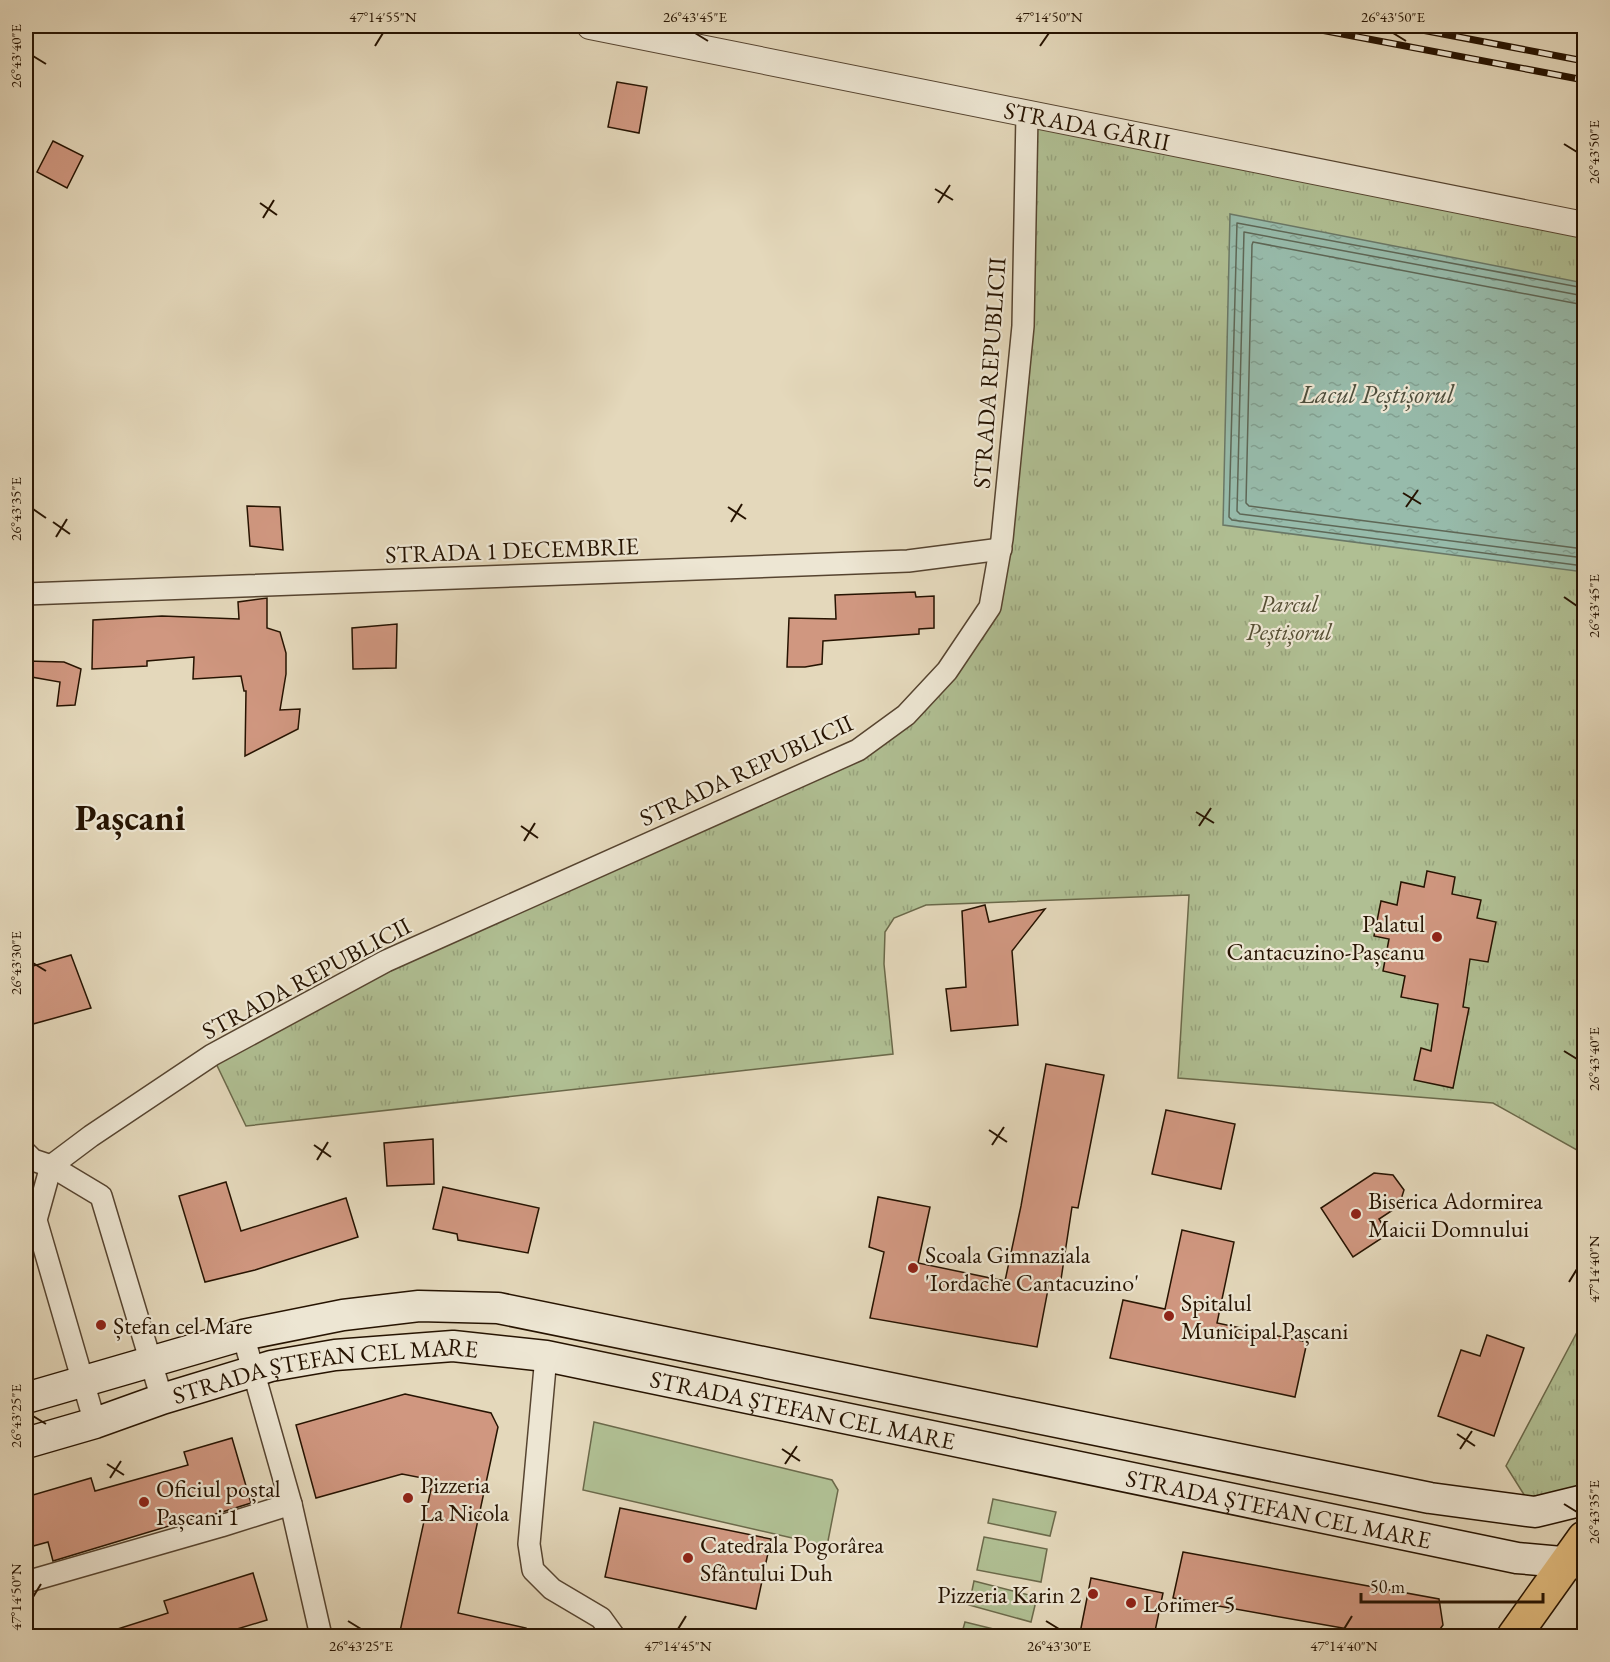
<svg xmlns="http://www.w3.org/2000/svg" width="1610" height="1662" font-family="'EB Garamond',serif">
	<defs>
		<pattern id="park-tufts" width="24" height="20" patternUnits="userSpaceOnUse" patternTransform="scale(1.5)"><rect width="24" height="20" fill="#b0bf93"/><path d="M3 7l-1-3M5 7V3M7 7l1-3M15 17l-1-3M17 17v-4M19 17l1-3" fill="none" stroke="#97a37d"/></pattern>
		<pattern id="water-ripples" width="26" height="14" patternUnits="userSpaceOnUse" patternTransform="scale(1.5)"><rect width="26" height="14" fill="#97bbab"/><path d="M2 4q2-2 4 0t4 0M15 11q2-2 4 0t4 0" fill="none" stroke="#82a091"/></pattern>
	</defs>
	<rect width="100%" height="100%" fill="#e4d8bb"/>
	<filter id="stains"><feTurbulence type="fractalNoise" baseFrequency=".00333" numOctaves="4"/><feColorMatrix values="0 0 0 0 .2 0 0 0 0 .09 0 0 0 0 .02 0 0 0 .5 -.17"/></filter>
	<radialGradient id="worn" r=".72"><stop offset=".6" stop-color="#630" stop-opacity="0"/><stop offset="1" stop-color="#630" stop-opacity=".3"/></radialGradient>
	<g fill="#b0bf93" stroke="#6b694a" stroke-width="1.5">
		<polygon points="594,1422 832,1480 838,1490 827,1546 583,1490"/>
		<polygon points="993,1499 1056,1512 1050,1536 988,1523"/>
		<polygon points="984,1537 1047,1549 1041,1582 977,1570"/>
		<polygon points="974,1581 1037,1597 1031,1622 969,1605"/>
		<polygon points="965,1622 1022,1636 961,1636"/>
	</g>
	<g fill="url(#park-tufts)" stroke="#6b694a" stroke-width="1.5">
		<polygon points="1027,114 1584,225 1584,1154 1493,1103 1178,1078 1189,895 926,905 894,918 885,932 884,964 893,1054 246,1126 212,1055 858,750 906,715 990,607 1002,539"/>
		<polygon points="1584,1319 1584,1500 1535,1512 1506,1466"/>
	</g>
	<polygon fill="url(#water-ripples)" stroke="#6a7867" stroke-width="1.5" points="1230,214 1584,283 1584,572 1223,525"/>
	<g fill="none" stroke-linecap="round" stroke-linejoin="round">
		<g stroke="#5e6756" stroke-width="1.5">
			<polyline points="1584,288 1237,223 1229,517 1232,520 1584,566"/>
			<polyline points="1584,296 1244,232 1237,511 1240,514 1584,558"/>
			<polyline points="1584,305 1253,242 1252,245 1246,503 1249,506 1584,549"/>
		</g>
	</g>
	<g fill="#d09780" stroke="#261301" stroke-width="1.5">
		<polygon points="617,82 647,87 639,133 608,127"/>
		<polygon points="53,141 83,156 67,188 37,172"/>
		<polygon points="247,506 280,507 283,550 250,546"/>
		<polygon points="915,592 916,597 934,596 934,628 919,629 919,634 823,641 822,664 805,667 787,667 789,618 836,619 835,595"/>
		<polygon points="267,598 267,628 280,632 286,653 286,674 280,710 300,709 298,729 245,756 246,691 244,691 241,676 193,679 194,657 147,661 147,666 92,669 93,620 162,616 239,619 238,602"/>
		<polygon points="397,624 396,668 353,669 352,628"/>
		<polygon points="26,661 64,662 81,669 75,705 57,706 60,682 26,676"/>
		<polygon points="1427,871 1455,877 1452,894 1481,900 1477,918 1496,922 1488,962 1470,959 1463,1007 1469,1008 1453,1088 1414,1080 1421,1048 1431,1051 1438,1004 1401,997 1405,976 1383,971 1389,939 1374,936 1381,901 1397,905 1401,882 1424,887"/>
		<polygon points="985,905 989,922 1045,909 1012,951 1018,1025 951,1031 946,989 966,987 962,911"/>
		<polygon points="71,955 91,1008 33,1024 26,1002 26,968"/>
		<polygon points="1046,1064 1104,1075 1078,1208 1072,1207 1060,1286 1049,1284 1037,1347 870,1318 884,1252 869,1247 878,1197 930,1207 918,1263 1005,1281 1021,1206"/>
		<polygon points="1166,1110 1235,1124 1221,1189 1152,1174"/>
		<polygon points="433,1139 434,1184 387,1186 384,1143"/>
		<polygon points="1374,1173 1393,1175 1404,1190 1399,1206 1379,1219 1388,1234 1353,1257 1321,1208"/>
		<polygon points="226,1182 241,1231 346,1198 358,1237 255,1270 205,1282 179,1196"/>
		<polygon points="443,1187 539,1208 528,1253 458,1240 457,1234 433,1229"/>
		<polygon points="1182,1230 1234,1242 1217,1323 1307,1342 1295,1397 1110,1358 1123,1300 1165,1309"/>
		<polygon points="1487,1335 1524,1348 1494,1436 1438,1416 1461,1350 1480,1356"/>
		<polygon points="405,1394 491,1413 498,1427 458,1613 526,1628 525,1636 399,1636 433,1480 402,1474 316,1498 296,1425"/>
		<polygon points="232,1438 251,1503 203,1518 202,1516 53,1561 48,1542 26,1548 26,1497 91,1478 95,1491 188,1465 184,1452"/>
		<polygon points="620,1508 771,1539 756,1609 605,1577"/>
		<polygon points="1183,1552 1439,1599 1443,1625 1435,1636 1388,1636 1173,1598"/>
		<polygon points="253,1573 267,1620 214,1636 108,1636 108,1632 168,1613 164,1601"/>
		<polygon points="1091,1578 1163,1593 1154,1636 1098,1636 1080,1633"/>
	</g>
	<g fill="none" stroke-linecap="round" stroke-linejoin="round">
		<g stroke="#564430" stroke-width="24">
			<g id="minor">
				<polyline points="26,594 908,561 1001,549"/>
				<polyline points="26,1153 33,1160 51,1166 101,1196 162,1399"/>
				<polyline points="51,1166 91,1136 212,1055 386,961 858,750 906,715 947,671 990,607 1002,539 1023,326 1027,114"/>
				<polyline points="51,1166 36,1220 95,1423"/>
				<polyline points="243,1335 291,1504 321,1636"/>
				<polyline points="546,1356 529,1544 533,1570 552,1589 601,1618 614,1636"/>
				<polyline points="26,1582 221,1526 291,1504"/>
			</g>
		</g>
		<g stroke="#564430" stroke-width="28">
			<g id="tertiary">
				<path id="s1" d="M 590,26 L 1584,225"/>
			</g>
		</g>
		<g stroke="#261301" stroke-width="33">
			<g id="secondary">
				<polyline points="26,1398 243,1335 343,1315 419,1306 498,1308 1430,1498 1535,1512 1584,1500"/>
				<path id="s2" d="M 26,1443 L 95,1423 L 162,1399 L 271,1366 L 335,1355 L 453,1346 L 546,1356 L 1517,1558 L 1584,1564"/>
			</g>
		</g>
		<g stroke="#261301" stroke-width="36">
			<polyline id="primary" points="1514,1636 1584,1538"/>
		</g>
		<use href="#minor" stroke="#ede6d3" stroke-width="21"/>
		<use href="#tertiary" stroke="#ede6d3" stroke-width="26"/>
		<use href="#secondary" stroke="#ede6d3" stroke-width="30"/>
		<use href="#primary" stroke="#e2bc7e" stroke-width="33"/>
		<g stroke="#261301" stroke-width="7">
			<g id="rail">
				<polyline points="1300,26 1584,80"/>
				<polyline points="1401,26 1584,61"/>
				<polyline points="1575,26 1584,28"/>
			</g>
		</g>
		<use href="#rail" stroke="#ede6d3" stroke-width="4.5" stroke-dasharray="14" stroke-linecap="butt"/>
	</g>
	<path fill="none" stroke="#261301" stroke-width="2" d="M 695,33 L 708,41M 1393,33 L 1406,41M 375,46 L 383,33M 1040,46 L 1049,33M 33,56 L 46,64M 1564,144 L 1577,152M 935,189 L 953,200M 260,203 L 277,215M 938,203 L 950,185M 263,218 L 274,200M 1403,493 L 1421,504M 728,507 L 746,519M 1406,507 L 1418,490M 33,509 L 46,518M 53,522 L 70,534M 731,522 L 742,504M 56,537 L 67,519M 1564,597 L 1577,606M 1196,812 L 1214,823M 521,826 L 538,838M 1199,826 L 1211,808M 524,841 L 535,823M 33,963 L 46,971M 1564,1051 L 1577,1059M 989,1130 L 1007,1142M 314,1145 L 331,1157M 992,1145 L 1004,1127M 317,1160 L 328,1142M 1569,1282 L 1577,1269M 33,1416 L 46,1424M 1457,1434 L 1475,1446M 782,1449 L 800,1461M 1460,1449 L 1472,1431M 107,1464 L 124,1475M 785,1464 L 797,1446M 110,1478 L 121,1461M 1564,1504 L 1577,1512M 33,1597 L 41,1584M 348,1621 L 361,1629M 1046,1621 L 1059,1629M 678,1629 L 686,1616M 1344,1629 L 1352,1616"/>
	<g fill="#8f2418" stroke="#ede6d3" stroke-width="2">
		<circle cx="1437" cy="937" r="6"/>
		<circle cx="1356" cy="1214" r="6"/>
		<circle cx="913" cy="1268" r="6"/>
		<circle cx="1169" cy="1316" r="6"/>
		<circle cx="101" cy="1325" r="6"/>
		<circle cx="408" cy="1498" r="6"/>
		<circle cx="144" cy="1502" r="6"/>
		<circle cx="688" cy="1558" r="6"/>
		<circle cx="1093" cy="1594" r="6"/>
		<circle cx="1131" cy="1603" r="6"/>
	</g>
	<g text-anchor="middle" dominant-baseline="central" stroke-width="4.5" stroke-linejoin="round" paint-order="stroke">
		<g font-size="24" fill="#261301" stroke="#ede6d3">
			<text stroke="none"><textPath href="#s1" startOffset="507">STRADA GĂRII</textPath></text>
			<text transform="translate(989 373) rotate(-86)">STRADA REPUBLICII</text>
			<text transform="translate(512 550) rotate(-2)">STRADA 1 DECEMBRIE</text>
			<text transform="translate(746 770) rotate(-25)">STRADA REPUBLICII</text>
			<text transform="translate(306 978) rotate(-28)">STRADA REPUBLICII</text>
			<text stroke="none"><textPath href="#s2" startOffset="310">STRADA ȘTEFAN CEL MARE</textPath></text>
			<text stroke="none"><textPath href="#s2" startOffset="796">STRADA ȘTEFAN CEL MARE</textPath></text>
			<text stroke="none"><textPath href="#s2" startOffset="1282">STRADA ȘTEFAN CEL MARE</textPath></text>
		</g>
		<g font-size="24" font-style="italic" fill="#564f34" stroke="#ede6d3">
			<text x="1289" y="603">Parcul<tspan x="1289" dy="28">Peștișorul</tspan></text>
		</g>
		<g font-size="24" fill="#261301" stroke="#ede6d3" text-anchor="start">
			<text x="1425" y="923" text-anchor="end">Palatul<tspan x="1425" dy="28">Cantacuzino-Pașcanu</tspan></text>
			<text x="1368" y="1200">Biserica Adormirea<tspan x="1368" dy="28">Maicii Domnului</tspan></text>
			<text x="925" y="1254">Scoala Gimnaziala<tspan x="925" dy="28">'Iordache Cantacuzino'</tspan></text>
			<text x="1181" y="1302">Spitalul<tspan x="1181" dy="28">Municipal Pașcani</tspan></text>
			<text x="113" y="1325">Ștefan cel Mare</text>
			<text x="420" y="1484">Pizzeria<tspan x="420" dy="28">La Nicola</tspan></text>
			<text x="156" y="1488">Oficiul poștal<tspan x="156" dy="28">Pașcani 1</tspan></text>
			<text x="700" y="1544">Catedrala Pogorârea<tspan x="700" dy="28">Sfântului Duh</tspan></text>
			<text x="1081" y="1594" text-anchor="end">Pizzeria Karin 2</text>
			<text x="1143" y="1603">Lorimer 5</text>
		</g>
		<g font-size="26" font-style="italic" fill="#4e4e3c" stroke="#ede6d3">
			<text x="1377" y="394">Lacul Peștișorul</text>
		</g>
		<g font-size="36" font-weight="bold" fill="#261301" stroke="#ede6d3">
			<text x="130" y="817">Pașcani</text>
		</g>
	</g>
	<rect width="1610" height="1662" fill="none" stroke="#e4d8bb" stroke-width="66"/>
	<path d="M1361 1593v9h182v-9" fill="none" stroke="#261301" stroke-width="3"/>
	<text x="1370" y="1593" font-size="18" fill="#261301" stroke="#ede6d3" stroke-width="4.5" paint-order="stroke">50 m</text>
	<rect x="33" y="33" width="1544" height="1596" fill="none" stroke="#261301" stroke-width="2"/>
	<g font-size="15" text-anchor="middle" fill="#261301">
		<text x="383" y="22">47°14'55"N</text>
		<text x="695" y="22">26°43'45"E</text>
		<text x="1049" y="22">47°14'50"N</text>
		<text x="1393" y="22">26°43'50"E</text>
		<text transform="translate(16 56) rotate(-90)" y="5">26°43'40"E</text>
		<text transform="translate(1594 152) rotate(-90)" y="5">26°43'50"E</text>
		<text transform="translate(16 509) rotate(-90)" y="5">26°43'35"E</text>
		<text transform="translate(1594 606) rotate(-90)" y="5">26°43'45"E</text>
		<text transform="translate(16 963) rotate(-90)" y="5">26°43'30"E</text>
		<text transform="translate(1594 1059) rotate(-90)" y="5">26°43'40"E</text>
		<text transform="translate(1594 1269) rotate(-90)" y="5">47°14'40"N</text>
		<text transform="translate(16 1416) rotate(-90)" y="5">26°43'25"E</text>
		<text transform="translate(1594 1512) rotate(-90)" y="5">26°43'35"E</text>
		<text transform="translate(16 1597) rotate(-90)" y="5">47°14'50"N</text>
		<text x="361" y="1651">26°43'25"E</text>
		<text x="678" y="1651">47°14'45"N</text>
		<text x="1059" y="1651">26°43'30"E</text>
		<text x="1344" y="1651">47°14'40"N</text>
	</g>
	<rect width="100%" height="100%" filter="url(#stains)"/>
	<rect width="100%" height="100%" fill="url(#worn)"/>
</svg>
